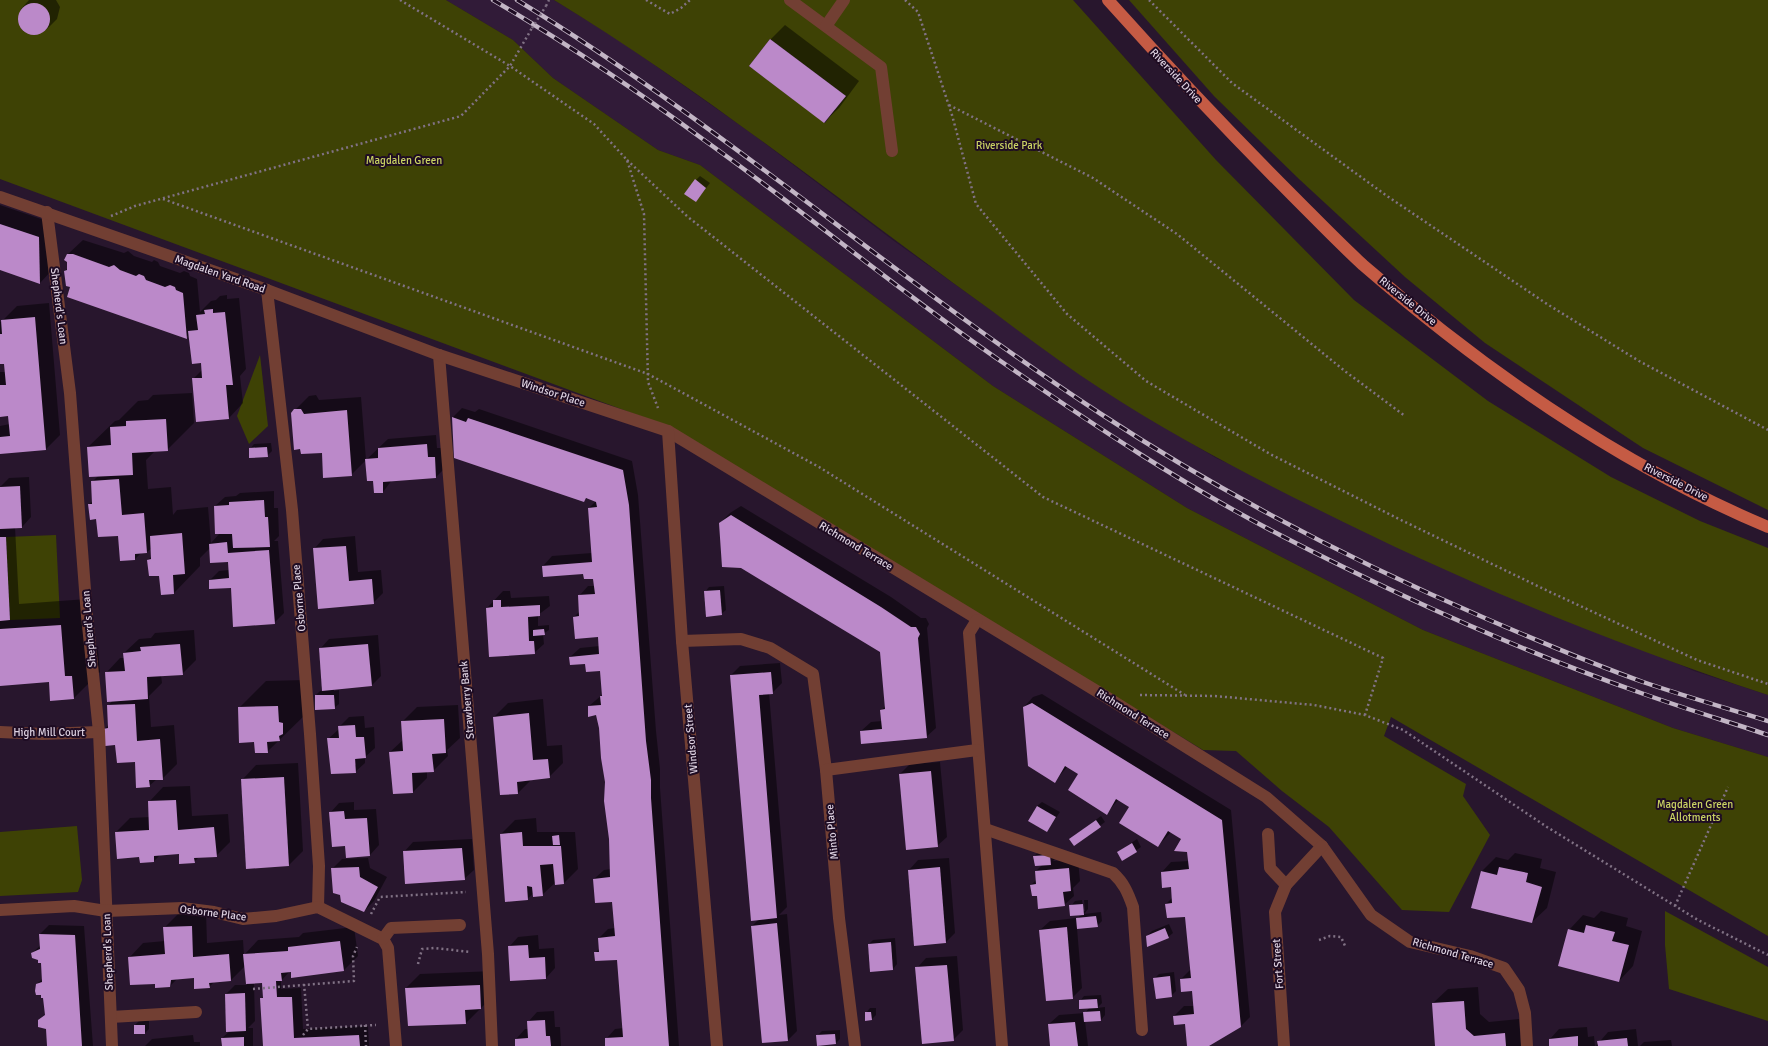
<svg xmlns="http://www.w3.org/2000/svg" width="1768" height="1046" font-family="Signika,sans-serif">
	<rect width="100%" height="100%" fill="#28162d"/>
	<polygon fill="#311b38" points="446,0 554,0 619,40 751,133 894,241 1102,389 1216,458 1694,671 1768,695 1768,757 1673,728 1423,630 1187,508 993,386 700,165 658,150 553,78 513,40"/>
	<g fill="#3e4205" fill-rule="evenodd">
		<polygon points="0,0 446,0 513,40 553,78 658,150 700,165 993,386 1187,508 1423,630 1673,728 1768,757 1768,936 1391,717 1384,736 1466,784 1463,796 1490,835 1449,912 1402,910 1329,827 1282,791 1236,751 1203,750 675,429 0,179"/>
		<path d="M 554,0 L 1073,0 L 1216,160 L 1354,300 L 1488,401 L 1611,477 L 1700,521 L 1768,548 L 1768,695 C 1613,644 1463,582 1317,509 C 1244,473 1170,434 1101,389 C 1064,365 1028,338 992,311 C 847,207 707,93 554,0 ZM 770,39 L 846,96 L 825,123 L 749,66 Z"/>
		<polygon points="1129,0 1768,0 1768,510 1643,448 1485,343 1405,277 1299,179 1214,96"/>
		<polygon points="260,355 268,426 249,444 237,416"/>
		<polygon points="56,535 60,618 10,620 6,537"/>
		<polygon points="77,826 82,880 78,892 0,896 0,832"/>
		<polygon points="1665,911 1768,967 1768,1021 1669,989 1665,945"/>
	</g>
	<g fill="#0007" fill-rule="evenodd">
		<polygon points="29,0 56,0 60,7 57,19 47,29 36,35 23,31 18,21 21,9"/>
		<polygon points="785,25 859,81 839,108 824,122 750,66 771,39"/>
		<polygon points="700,176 710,183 696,201 696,180"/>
		<polygon points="0,205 53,223 54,268 40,283 1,269 0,271"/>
		<polygon points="83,240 124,253 128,251 134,256 152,262 154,260 158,262 160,266 180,273 184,271 189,273 190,276 197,279 200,312 211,301 216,300 220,296 227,295 227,299 239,298 246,369 240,376 243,403 229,418 193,379 202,370 202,362 190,334 186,337 72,286 65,271 68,268 68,254"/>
		<polygon points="49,303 60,435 46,449 0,453 0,426 10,424 9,415 0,416 0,372 6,372 5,362 0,363 0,322 2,321 17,306"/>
		<polygon points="192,393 194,423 167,450 156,450 146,460 148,489 171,487 173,515 177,510 208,507 211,543 220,533 215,506 225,497 236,496 240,493 274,491 274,508 278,508 279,536 274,541 278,541 284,613 274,623 231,587 210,580 219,571 229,570 229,561 210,548 200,558 200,566 174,593 148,560 152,556 152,548 147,552 141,553 135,559 119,535 97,518 89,504 93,501 92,482 98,476 88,447 115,421 119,420 138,401 148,400 153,395"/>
		<polygon points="316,395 319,400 361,397 366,460 388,439 436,435 437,448 444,448 445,468 436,477 392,480 383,492 375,492 374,479 366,460 351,475 323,451 295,410 309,396"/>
		<polygon points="462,408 475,412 479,409 632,461 638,495 656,731 660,769 660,788 679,1046 606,1046 606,1039 615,1029 624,1028 618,958 595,953 600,948 599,938 608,929 615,928 613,901 594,879 604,870 611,869 606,782 600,728 597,714 589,706 603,694 601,670 570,657 580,648 600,646 599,636 574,617 580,611 579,596 588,586 595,586 594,578 584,573 544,576 543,566 552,556 592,553 589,508 596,501 588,497 584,501 455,457 453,417"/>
		<polygon points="271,443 272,451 267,456 250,449 254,444"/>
		<polygon points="29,477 31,517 22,527 15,527 19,604 87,599 91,650 98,650 100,672 74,698 50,681 0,685 0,487 9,478"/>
		<polygon points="741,506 891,597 921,618 926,618 929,624 927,628 936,728 926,737 861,731 871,722 882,721 882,710 885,706 881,652 720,523 730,513"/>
		<polygon points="355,536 358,572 381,570 383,593 373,603 319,608 314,549 323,539"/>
		<polygon points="724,586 726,610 721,614 705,592 709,587"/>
		<polygon points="503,591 510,591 511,598 549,596 550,606 538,615 538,626 549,625 549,630 543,634 544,644 534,653 487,608"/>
		<polygon points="194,630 196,660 182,674 161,675 162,683 149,696 151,727 174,725 177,764 162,779 157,779 149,786 136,761 116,744 105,729 109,724 108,706 113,700 106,673 120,658 125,658 124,653 139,639 151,638 155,633"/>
		<polygon points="378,635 381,676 372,685 334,689 334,691 339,690 339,704 334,708 316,695 320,691 323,691 320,649 329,639"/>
		<polygon points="780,663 782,683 772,693 769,693 787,907 779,915 787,914 797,1031 788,1040 752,926 759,919 731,675 740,666"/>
		<polygon points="304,680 306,714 267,752 255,741 239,708 266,681"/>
		<polygon points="1042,694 1231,810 1250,1017 1240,1027 1207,1046 1188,1046 1186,1022 1174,1016 1184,1006 1195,1006 1193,990 1181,979 1191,969 1186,916 1166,904 1173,897 1172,886 1162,872 1171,862 1189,861 1188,851 1182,839 1171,832 1158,846 1131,806 1119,799 1107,813 1079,773 1068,766 1055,781 1024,707 1033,697"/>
		<polygon points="543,699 547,746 562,745 563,763 549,777 531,780 518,793 494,717 508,703"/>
		<polygon points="458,705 460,738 447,750 448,756 433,771 427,771 427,778 413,792 390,752 404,739 402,722 417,707"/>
		<path d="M 364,716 L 365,728 L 374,727 L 375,748 L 365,757 L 365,763 L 355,772 L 328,739 L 339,729 L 339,727 L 349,717 ZM 354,754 L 356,754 L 356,765 L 354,765 Z"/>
		<polygon points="940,762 947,837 937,846 900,774 910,764"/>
		<polygon points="298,763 303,851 289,865 242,780 256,765"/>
		<polygon points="190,786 192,816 228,814 230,842 216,856 199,857 194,862 180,853 160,855 154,861 140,856 116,832 130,818 150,817 149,802 163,787"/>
		<polygon points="354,802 354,810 376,809 379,845 370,855 346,845 330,813 339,803"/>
		<polygon points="1042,802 1060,812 1047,831 1037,806"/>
		<polygon points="1101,816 1105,822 1074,845 1070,839"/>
		<polygon points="536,818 537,832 575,832 578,869 564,883 556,882 542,895 534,893 527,899 501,834 515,820"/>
		<polygon points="472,839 474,870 464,879 404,852 413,842"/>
		<polygon points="1137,839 1141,847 1122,860 1118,852"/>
		<polygon points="1039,852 1055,859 1053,861 1078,859 1080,881 1073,888 1074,896 1064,905 1038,894 1031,885 1036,880 1036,871 1042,865 1034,856"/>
		<polygon points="1515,853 1542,859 1540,868 1556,872 1547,908 1532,922 1473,907 1482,871 1496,857 1508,860"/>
		<polygon points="368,858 370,868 387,877 374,901 364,911 341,895 332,869 342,859"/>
		<polygon points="949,858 955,933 946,942 909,870 918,860"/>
		<polygon points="1082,900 1083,911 1085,911 1084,900 1088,900 1088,909 1084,914 1101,912 1102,921 1097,926 1077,928 1082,988 1072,998 1040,930 1050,921 1076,918 1076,920 1082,914 1071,906 1075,901"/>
		<polygon points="1601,911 1628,918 1626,926 1642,931 1633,966 1619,981 1569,930 1583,915 1594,918"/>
		<polygon points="206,912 207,943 243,940 244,955 258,940 299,937 303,933 354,927 358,956 343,971 290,971 281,981 281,989 301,988 303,1029 368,1026 369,1046 264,1046 261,999 264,996 263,982 248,983 248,984 254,984 255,1021 248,1028 253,1028 253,1046 223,1046 222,1038 230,1031 226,994 235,985 247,985 245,966 231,980 214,982 209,987 195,977 178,978 170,986 156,982 129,958 143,943 165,941 164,928 179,913"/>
		<polygon points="1169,924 1173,933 1168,937 1147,936 1152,931"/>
		<polygon points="49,925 84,926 93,1046 48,1046 47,1028 44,1017 46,1014 44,997 37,984 43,978 42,962 32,953 41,945 40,934"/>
		<polygon points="538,935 539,949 554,948 555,968 546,978 509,947 518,937"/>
		<polygon points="895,938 897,964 893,969 869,944 873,940"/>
		<polygon points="957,956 963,1030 953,1040 917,968 926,958"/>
		<polygon points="494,971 495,994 466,1023 408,1025 406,988 420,974"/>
		<polygon points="1174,972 1176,991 1171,996 1154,979 1159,974"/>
		<polygon points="1478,987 1480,1014 1489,1022 1519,1019 1521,1046 1436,1046 1433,1003 1448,989"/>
		<polygon points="1101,995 1102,1003 1097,1008 1105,1007 1105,1015 1101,1020 1085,1021 1088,1046 1051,1046 1049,1024 1059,1015 1085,1013 1089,1008 1080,1001 1084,996"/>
		<polygon points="870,1008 876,1008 876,1015 872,1019 866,1013"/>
		<polygon points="554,1011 555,1027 560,1027 561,1046 516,1046 516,1039 525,1029 528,1029 528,1022 537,1012"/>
		<polygon points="140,1020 149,1021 149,1029 145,1033 135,1033 135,1025"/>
		<polygon points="1587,1027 1588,1037 1594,1036 1595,1046 1550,1046 1550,1039 1559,1029"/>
		<polygon points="1636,1029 1638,1046 1596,1046 1608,1032"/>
		<polygon points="840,1030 840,1039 836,1043 817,1036 822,1031"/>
		<polygon points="193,1035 194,1042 200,1042 200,1046 145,1046 152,1039"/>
		<polygon points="1671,1040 1672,1046 1640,1046 1644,1042"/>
	</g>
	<g fill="#bb89c9">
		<circle cx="34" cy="19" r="16"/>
		<polygon points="770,39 846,96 824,123 749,66"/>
		<polygon points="695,179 706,188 696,202 684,194"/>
		<polygon points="0,224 39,237 40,284 0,270"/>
		<polygon points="67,254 73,254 109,267 114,265 120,270 136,276 139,274 144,276 146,280 165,287 170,285 175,287 176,290 183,293 187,339 67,297 70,287 66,286 64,271 67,270 67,262 64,260"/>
		<polygon points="213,309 213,313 225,312 233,385 226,385 229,419 196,422 192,378 202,378 201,363 192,364 188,331 198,330 196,315 205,314 204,310"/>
		<polygon points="35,317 46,450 0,454 0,437 10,436 8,416 0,417 0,385 6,385 4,364 0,364 0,334 2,334 1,320"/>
		<polygon points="294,409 301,409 304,414 347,410 352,476 323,478 322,453 301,454 300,449 294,450 291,413"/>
		<polygon points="452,417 466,422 468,418 623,470 629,505 646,741 651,780 651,798 669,1046 605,1046 605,1038 623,1037 617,960 595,961 594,952 599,952 598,938 615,936 612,902 595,903 593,879 610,877 609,839 604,801 605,782 601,758 599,728 596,715 588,717 588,706 601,705 600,696 602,696 600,671 586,672 585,664 570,665 569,657 599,654 598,637 575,639 573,617 579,616 578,595 595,594 593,579 584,579 583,574 543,577 542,566 592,562 588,508 597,507 596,502 586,498 584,502 454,458"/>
		<polygon points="166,419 168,451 132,453 133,475 89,477 87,447 111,445 110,427 126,426 126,421"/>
		<polygon points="427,444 428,457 435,457 436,478 383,482 383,493 374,493 373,481 367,481 365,459 378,458 378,448"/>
		<polygon points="267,447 268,457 249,458 249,448"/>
		<polygon points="119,479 122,515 144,513 147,553 135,554 135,560 120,561 118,536 98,537 96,519 90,520 88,504 92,504 91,481"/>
		<polygon points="20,486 22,528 0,529 0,487"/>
		<polygon points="264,500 265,517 268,517 270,547 233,548 232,534 215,534 214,506 229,505 229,502"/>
		<polygon points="731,515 881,607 911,627 916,627 920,634 918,638 927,738 861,744 860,731 882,729 880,710 885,709 880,652 741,568 722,567 719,523"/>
		<polygon points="182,533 185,574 173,575 174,594 161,595 159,576 149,576 147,560 151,559 150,536"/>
		<polygon points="0,537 6,537 10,620 0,621"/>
		<polygon points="227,542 228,553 269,550 275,624 233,627 231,588 209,589 209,580 229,578 228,562 210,563 209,544"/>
		<polygon points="346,546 349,581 372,579 374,604 318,609 313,548"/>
		<polygon points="720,590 722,615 706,617 704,591"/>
		<polygon points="493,600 501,600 501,607 540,605 540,616 528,617 529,641 534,641 535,654 489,657 486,608 493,607"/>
		<polygon points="61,625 65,676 72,676 74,699 50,701 49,682 0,686 0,629"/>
		<polygon points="544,629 545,635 533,636 533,630"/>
		<polygon points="180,644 183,675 147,677 148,699 107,702 105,672 125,671 123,653 141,651 140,647"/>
		<polygon points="368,644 372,686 322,691 319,648"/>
		<polygon points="771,672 773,694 759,695 777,918 751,921 730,675"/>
		<polygon points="315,695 334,695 335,709 315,710"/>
		<polygon points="1032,703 1222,820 1241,1027 1209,1046 1187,1046 1185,1024 1174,1025 1173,1016 1194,1014 1192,991 1181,992 1180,979 1191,978 1185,917 1167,918 1165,904 1172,903 1171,887 1162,888 1161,872 1189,869 1187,852 1174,851 1181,839 1168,831 1158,847 1119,823 1129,807 1116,799 1107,815 1068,790 1078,774 1065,766 1055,783 1028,766 1023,707"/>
		<polygon points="135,704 137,741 160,739 163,780 149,780 150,787 136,788 135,762 117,763 115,745 105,746 103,729 108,728 107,705"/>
		<polygon points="278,706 279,722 283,723 283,734 279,736 280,741 267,742 268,753 255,753 254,742 239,743 238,707"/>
		<polygon points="529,713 533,760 548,759 550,778 517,782 518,794 500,795 493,717"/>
		<polygon points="444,719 446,753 432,754 434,772 412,773 413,793 393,794 389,752 403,751 401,721"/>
		<polygon points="355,725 356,737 364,737 366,758 355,759 356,773 331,774 327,738 339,738 338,726"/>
		<polygon points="931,771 938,847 906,850 899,774"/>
		<polygon points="284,777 289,866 246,869 241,779"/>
		<polygon points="176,800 178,830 214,827 217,857 194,858 195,863 179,864 179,854 154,856 154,862 140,863 139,857 117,859 115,832 149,830 148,801"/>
		<polygon points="1037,806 1056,817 1047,832 1028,821"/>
		<polygon points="344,811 345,819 367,818 370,856 346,858 345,846 332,847 329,812"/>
		<polygon points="1096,820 1101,827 1074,846 1069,839"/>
		<polygon points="522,832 523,846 561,846 564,884 555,885 553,864 540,865 543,896 533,897 532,887 527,886 528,900 505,902 500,834"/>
		<polygon points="559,835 560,845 553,845 552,836"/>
		<polygon points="1132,843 1137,852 1122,861 1117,852"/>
		<polygon points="462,848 465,880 405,884 403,851"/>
		<polygon points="1050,855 1051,865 1035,866 1033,856"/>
		<polygon points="359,867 360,877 378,887 364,912 341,902 340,895 333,893 331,868"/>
		<polygon points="940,867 946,943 914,946 908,870"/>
		<polygon points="1499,867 1528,873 1526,882 1542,887 1532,923 1471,908 1481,871 1497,875"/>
		<polygon points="1069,868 1071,891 1063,892 1065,906 1038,909 1037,896 1032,896 1030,885 1036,884 1035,871"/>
		<polygon points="1083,904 1084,915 1070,916 1069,905"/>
		<polygon points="1096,916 1098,927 1077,929 1076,918"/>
		<polygon points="777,923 788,1041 762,1043 751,926"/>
		<polygon points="1586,925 1615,932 1612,941 1629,945 1619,982 1558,966 1568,929 1584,933"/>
		<polygon points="192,926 193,957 229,954 231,981 209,983 210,988 194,989 194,978 171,980 170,987 155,988 155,984 130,985 128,957 165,954 163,927"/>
		<polygon points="1067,927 1073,999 1046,1001 1039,930"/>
		<polygon points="1165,928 1169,938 1147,947 1146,936"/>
		<polygon points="39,934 75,935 82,1046 47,1046 46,1029 38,1027 38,1020 45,1015 43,998 41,998 41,995 36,995 35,991 36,984 42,982 41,963 38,963 38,960 32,958 31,953 40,949"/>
		<polygon points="340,941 344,971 291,978 291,972 281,973 282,981 276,981 277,997 292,997 294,1038 359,1035 360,1046 263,1046 260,998 263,998 262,983 246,984 243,954 288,951 288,947"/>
		<polygon points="891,942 893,970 870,972 868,944"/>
		<polygon points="528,945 529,958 545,957 546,979 510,981 508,946"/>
		<polygon points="947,965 954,1041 922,1044 915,967"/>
		<polygon points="1170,976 1172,997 1156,999 1153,978"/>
		<polygon points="480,985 481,1009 465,1010 466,1024 408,1026 405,988"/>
		<polygon points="245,993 246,1031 226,1032 225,994"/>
		<polygon points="1097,999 1098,1008 1079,1009 1079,1000"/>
		<polygon points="1464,1001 1466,1029 1474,1036 1505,1033 1506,1046 1435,1046 1432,1003"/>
		<polygon points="1100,1011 1101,1021 1084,1022 1083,1012"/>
		<polygon points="865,1012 871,1012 872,1020 865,1021"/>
		<polygon points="545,1020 546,1036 550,1036 551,1046 515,1046 515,1039 528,1038 527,1021"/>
		<polygon points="1075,1022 1078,1046 1050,1046 1048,1024"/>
		<rect x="134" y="1025" width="11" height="9"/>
		<polygon points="835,1034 836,1044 817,1046 816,1035"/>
		<polygon points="1578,1036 1578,1046 1549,1046 1549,1039"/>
		<polygon points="244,1037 244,1046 222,1046 221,1038"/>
		<polygon points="1627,1038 1628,1046 1598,1046 1597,1041"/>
	</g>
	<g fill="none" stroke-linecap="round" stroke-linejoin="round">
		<g stroke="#817285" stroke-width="2.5" stroke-dasharray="2 3" stroke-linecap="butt">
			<polyline points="400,0 510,66 594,124 627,160 644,214 648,382 658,408"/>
			<polyline points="646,0 670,14 681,8 690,0"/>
			<polyline points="905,0 918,12 952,115 976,204 1067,314 1146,381 1270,454 1401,520 1550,592 1697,660 1768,684"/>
			<polyline points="1149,0 1232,83 1387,196 1547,304 1639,361 1768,430"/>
			<polyline points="546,6 549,0"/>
			<polyline points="949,105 1093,178 1177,234 1346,372 1405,416"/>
			<polyline points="627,160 688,217 1043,497 1383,658 1365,715"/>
			<polyline points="163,199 648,374 819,467 1185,695"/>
			<polyline points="111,216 135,206 461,116 510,66 532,28"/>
			<polyline points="1140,695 1215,696 1314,705 1365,715 1403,730 1547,827 1698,920 1768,955"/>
			<polyline points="1675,906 1728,787"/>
			<polyline points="371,914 380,897 466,892"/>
			<polyline points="1319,940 1330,936 1341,937 1346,948"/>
			<polyline points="418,964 422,949 435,948 470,952"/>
			<polyline points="304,984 308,1029"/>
			<polyline points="253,989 354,981 353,956 357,947"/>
			<polyline points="365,1025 366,1046"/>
			<polyline points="303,1035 308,1029 376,1025"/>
		</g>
		<g stroke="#723f33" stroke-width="12">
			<polyline points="790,0 881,67 892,151"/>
			<polyline points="826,26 844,0"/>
			<polyline points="439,355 488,954 492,1046"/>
			<polyline points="682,641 741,639 770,648 813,674 826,770"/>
			<path d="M 985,829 L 1113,873 C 1124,883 1128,893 1133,907 L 1142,1030"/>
			<polyline points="111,1017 196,1012"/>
		</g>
		<g stroke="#723f33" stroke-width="12">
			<polyline points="47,212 70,393 87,616 99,732 112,1046"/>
			<polyline points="267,290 292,510 310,734 319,866 318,907"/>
			<polyline points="668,431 1103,695 1266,797 1322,846 1371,915 1410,942 1470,956 1504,968 1519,990 1525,1013 1527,1046"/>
			<polyline points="977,620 969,633 1002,1046"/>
			<polyline points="0,732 42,734 99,732"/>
			<polyline points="1268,834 1270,868 1286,885"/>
			<polyline points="0,910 74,906 106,911 182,908 214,912 243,919 276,916 318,907 383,939 388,948 396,1046"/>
			<polyline points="383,939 391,928 460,925"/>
			<polyline points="855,1046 839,918 826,770 977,750"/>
			<polyline points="1284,1046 1275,912 1286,885 1322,846"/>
		</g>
		<polyline stroke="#723f33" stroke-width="12" points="0,197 267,290 439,355 668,431 682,641 717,1046"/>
		<path stroke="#c55b44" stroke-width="12" d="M 1108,0 C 1168,67 1229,132 1293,196 C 1316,219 1339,243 1363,265 C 1484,370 1620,465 1768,527"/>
		<g stroke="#c2b5c5" stroke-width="4.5">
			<g id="rail">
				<path d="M 493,0 C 566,43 636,90 704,140 C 805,212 900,292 1002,362 C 1092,424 1183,485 1280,535 C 1396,595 1518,650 1641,693 C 1683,708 1726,721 1768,735"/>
				<path d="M 517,0 C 721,124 901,284 1101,414 C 1223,494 1352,561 1487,619 C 1538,641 1590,663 1643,682 C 1684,696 1726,708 1768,721"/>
			</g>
		</g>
		<use href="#rail" stroke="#1e0c23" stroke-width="3" stroke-dasharray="9" stroke-linecap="butt"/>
		<polyline stroke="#817285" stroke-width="2.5" stroke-dasharray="2 3" stroke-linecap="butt" points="532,28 546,6"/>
	</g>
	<g text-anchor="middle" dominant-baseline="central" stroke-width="4" stroke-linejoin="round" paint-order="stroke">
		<g font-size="11" fill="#ddd1e0" stroke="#1e0c23">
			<text transform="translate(1176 76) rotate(47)">Riverside Drive</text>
			<text transform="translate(220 274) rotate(19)">Magdalen Yard Road</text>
			<text transform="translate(1408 301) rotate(39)">Riverside Drive</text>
			<text transform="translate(59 306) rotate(83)">Shepherd's Loan</text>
			<text transform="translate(553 393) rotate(18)">Windsor Place</text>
			<text transform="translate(1676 482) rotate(27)">Riverside Drive</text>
			<text transform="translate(856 546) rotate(31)">Richmond Terrace</text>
			<text transform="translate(299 598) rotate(-95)">Osborne Place</text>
			<text transform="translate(89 629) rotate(-95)">Shepherd's Loan</text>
			<text transform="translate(467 700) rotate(-95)">Strawberry Bank</text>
			<text transform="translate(1133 714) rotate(32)">Richmond Terrace</text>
			<text x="49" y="732">High Mill Court</text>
			<text transform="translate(691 739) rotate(-95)">Windsor Street</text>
			<text transform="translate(832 832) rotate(-95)">Minto Place</text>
			<text transform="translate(213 913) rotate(7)">Osborne Place</text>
			<text transform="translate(108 952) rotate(-92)">Shepherd's Loan</text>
			<text transform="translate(1453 953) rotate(16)">Richmond Terrace</text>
			<text transform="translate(1278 964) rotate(-94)">Fort Street</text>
		</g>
		<g font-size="11" fill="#cad363" stroke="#1e0c23">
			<text x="1009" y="145">Riverside Park</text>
			<text x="404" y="160">Magdalen Green</text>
			<text x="1695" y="804">Magdalen Green<tspan x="1695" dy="13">Allotments</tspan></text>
		</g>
	</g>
</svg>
